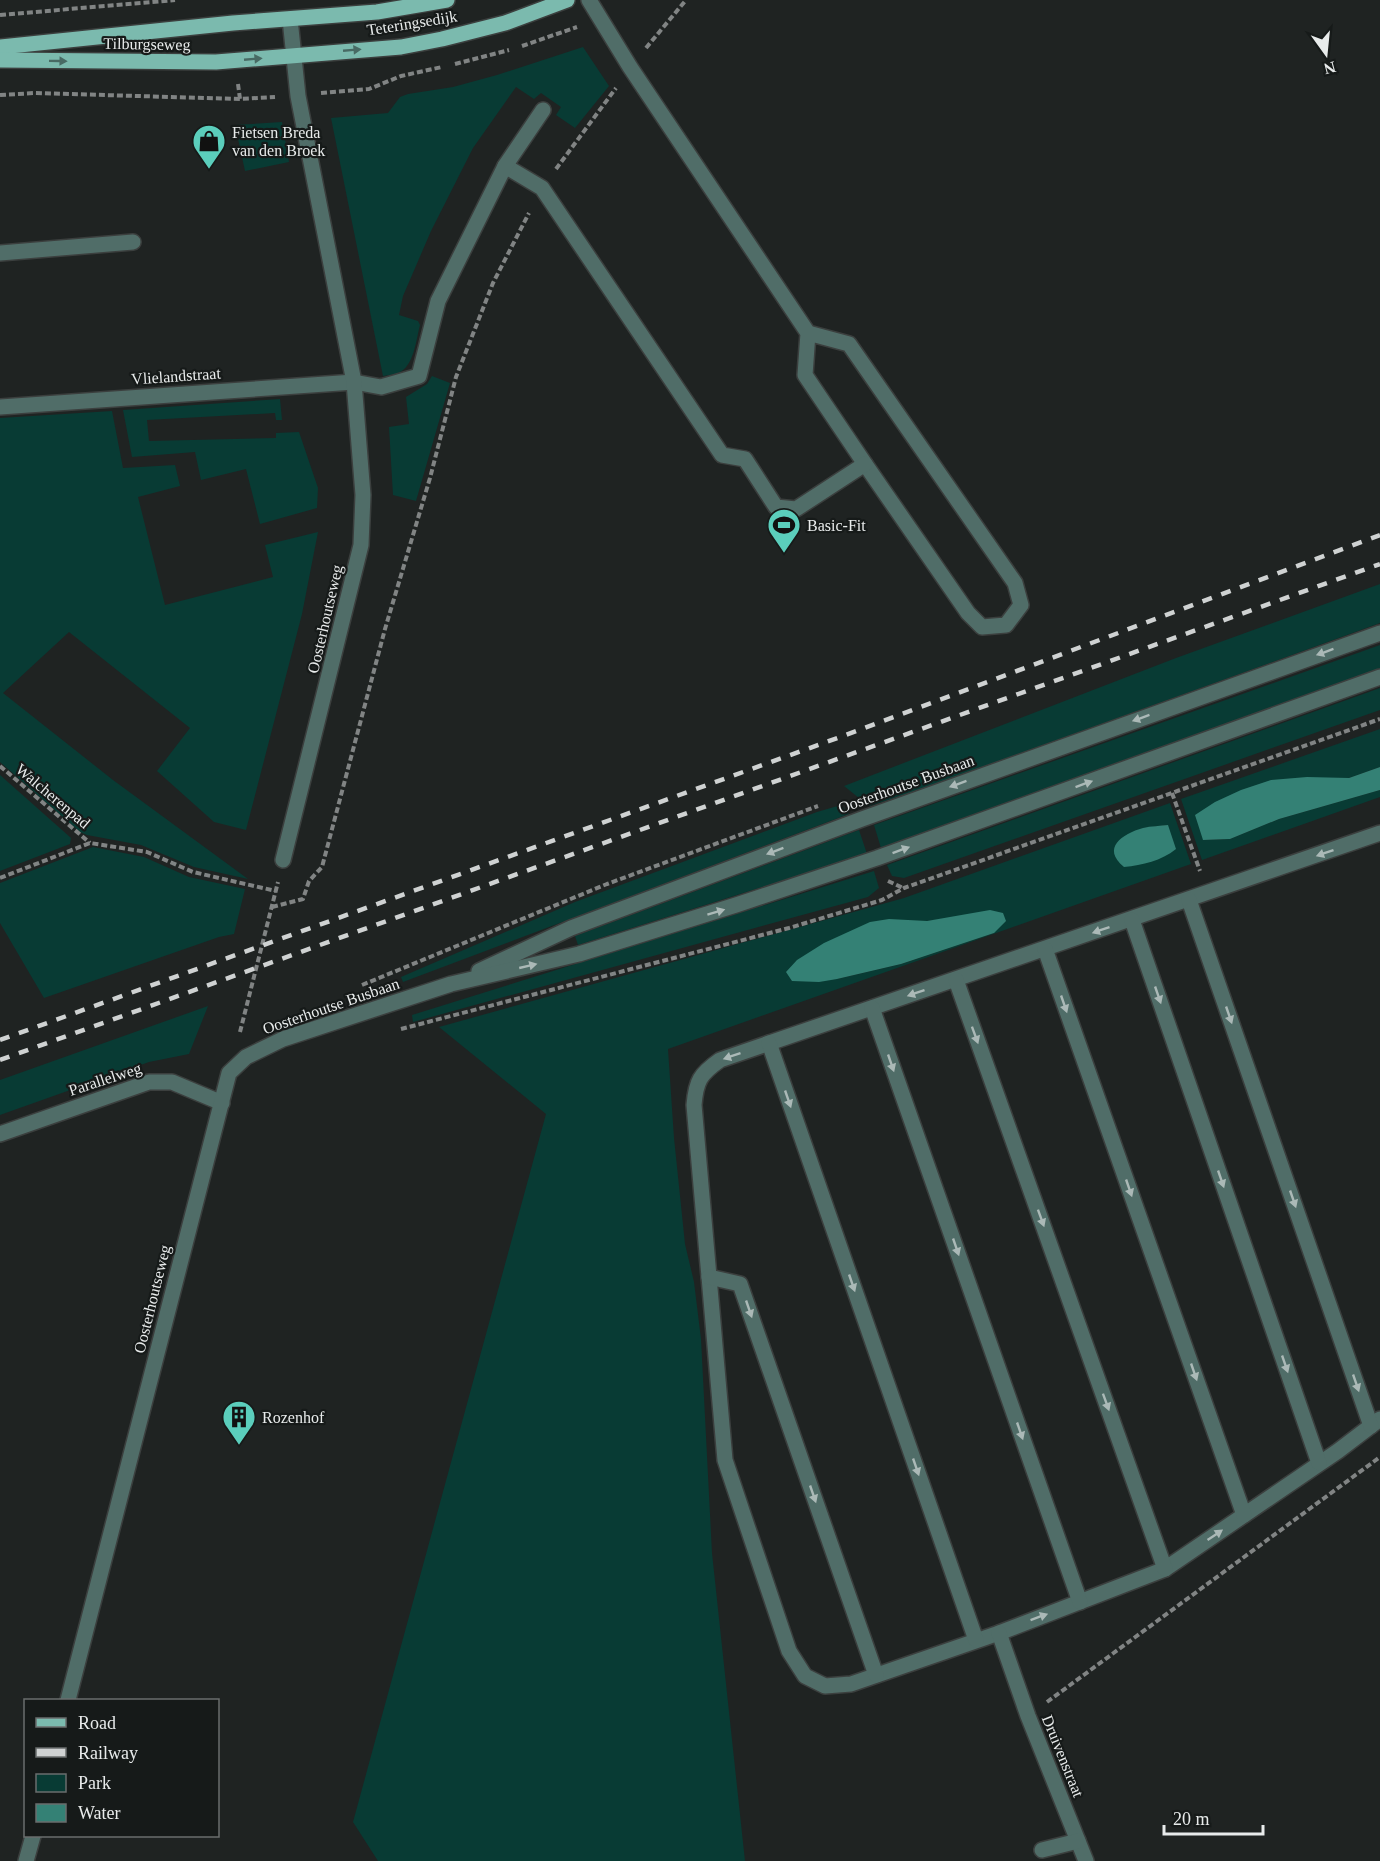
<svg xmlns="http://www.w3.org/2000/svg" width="1380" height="1861" font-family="'Times New Roman',serif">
	<rect width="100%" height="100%" fill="#1f2322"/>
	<g fill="#083b34" fill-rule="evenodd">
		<path d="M 583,47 L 609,86 L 575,128 L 556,115 L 561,107 L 541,93 L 534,99 L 516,87 L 473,148 L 431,231 L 403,296 L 399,315 L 418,321 L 420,325 C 416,340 414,367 398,373 C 393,375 387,375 383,376 L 331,118 L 388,113 L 400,97 L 408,94 L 453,87 L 497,75 Z"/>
		<polygon points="282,122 289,162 245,171 235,125"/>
		<polygon points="432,376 450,383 416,501 393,495 389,427 409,424 406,397 427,384"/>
		<polygon points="280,399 282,420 276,420 275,413 147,420 149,441 276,438 276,433 299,432 318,488 317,508 260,524 246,469 201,480 195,452 132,457 123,410"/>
		<polygon points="112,411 123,468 175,465 180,486 138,497 165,605 273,577 265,545 318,532 302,614 246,830 214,822 157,771 190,728 69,632 3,693 113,780 248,879 194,867 141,845 87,835 80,832 0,762 0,418"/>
		<polygon points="1380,584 1380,623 925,788 869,806 844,786 1176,658"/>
		<polygon points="1380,645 1380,669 881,848 874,825"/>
		<polygon points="1380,688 1380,710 904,878 892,876 887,865"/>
		<polygon points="1380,729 1380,767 1349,778 1296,778 1203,840 1230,839 1279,819 1380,790 1380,797 1202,860 1181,799"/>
		<polygon points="0,775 71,838 70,844 0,871"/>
		<path d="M 1170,803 L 1191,864 L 668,1049 L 674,1138 L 685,1244 L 694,1282 L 701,1339 L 712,1553 L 745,1861 L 378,1861 L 353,1822 L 546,1114 L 439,1027 L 904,898 ZM 1168,825 L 1134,866 L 1144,828 ZM 969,915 L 994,933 L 901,964 L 837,979 L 855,930 C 882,917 898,922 926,921 C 940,921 955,918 969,915 Z"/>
		<polygon points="841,805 849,814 403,982 401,977 575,902 817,812"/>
		<polygon points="859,830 867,854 578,945 575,936"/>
		<polygon points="93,847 144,857 189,877 245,889 234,934 219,937 44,998 0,923 0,883"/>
		<polygon points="874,871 879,888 868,897 413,1022 412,1015"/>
		<polygon points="208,1006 189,1054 149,1062 0,1115 0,1080"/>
	</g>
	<g fill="#348175">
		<polygon points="1380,767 1380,790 1279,819 1230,839 1203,840 1195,815 1215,802 1241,790 1271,780 1307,777 1349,778"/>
		<path d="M 1168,825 L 1176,849 C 1161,861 1143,865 1124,867 C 1101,848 1122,834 1143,828 C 1151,826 1160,826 1168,825 Z"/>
		<polygon points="990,910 1003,913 1006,921 994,933 901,964 837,979 819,982 792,981 786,972 797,960 824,943 870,922 889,919 927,921"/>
	</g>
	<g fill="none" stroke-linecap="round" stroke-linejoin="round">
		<g stroke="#3b3f3e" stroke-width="18">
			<g id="minor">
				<polyline points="589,0 630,67 808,333 805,375 865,464 968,613 982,627 1006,625 1021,605 1015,583 849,344 808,333"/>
				<polyline points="505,166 542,188 722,455 745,459 776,507 796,509 865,464"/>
				<polyline points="0,253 133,242"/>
				<polyline points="0,407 354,382 381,387 419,376 438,301 505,166 543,110"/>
				<path d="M 1380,833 L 720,1060 C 700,1074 696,1081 694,1105 L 725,1460 L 789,1651 L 805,1676 L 825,1686 L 851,1684 L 999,1633 L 1165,1569 L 1338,1451 L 1380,1419"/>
				<polyline points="283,860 361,545 363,495 354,382 298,96 290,19"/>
				<polyline points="1189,900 1371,1426"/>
				<polyline points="1132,920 1319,1463"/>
				<polyline points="1045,949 1244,1515"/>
				<polyline points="479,971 571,928 862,819 1380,633"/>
				<polyline points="956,980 1165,1569"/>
				<polyline points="872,1008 1080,1602"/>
				<polyline points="769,1043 976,1640"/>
				<polyline points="0,1134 149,1082 172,1082 222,1103"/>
				<polyline points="709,1277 740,1284 876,1675"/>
				<polyline points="999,1633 1028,1716 1086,1861"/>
				<polyline points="68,1700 229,1073 246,1057 283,1039 451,984 579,954 736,905 877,858 1380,677"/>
				<polyline points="1042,1850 1078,1841"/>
				<polyline points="26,1861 33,1836"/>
			</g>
		</g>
		<g stroke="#3b3f3e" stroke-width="18">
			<g id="major">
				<polyline points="0,47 233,23 377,12 447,0"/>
				<polyline points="0,60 216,62 401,47 442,39 505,23 567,0"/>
			</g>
		</g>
		<g stroke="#818484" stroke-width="4" stroke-dasharray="6 3" stroke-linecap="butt">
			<polyline points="0,15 175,0"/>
			<polyline points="522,46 577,27"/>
			<polyline points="646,48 686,0"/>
			<polyline points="455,64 509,50"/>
			<polyline points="238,84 240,99 275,97"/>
			<polyline points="321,93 369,89 401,76 442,67"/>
			<polyline points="0,95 35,93 240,99"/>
			<polyline points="556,169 616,88"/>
			<polyline points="0,766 90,843"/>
			<polyline points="1172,793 1200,871"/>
			<polyline points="0,878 90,843 147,852 193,872 276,891"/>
			<polyline points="888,881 903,888"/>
			<polyline points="272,907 303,899 309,881 322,867 385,629 430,478 456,377 493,283 529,213"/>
			<polyline points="362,985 607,884 818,806"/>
			<polyline points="401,1029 789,928 882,900 904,888 1380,719"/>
			<polyline points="240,1032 278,882"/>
			<polyline points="1047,1702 1380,1457"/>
		</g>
		<use href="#minor" stroke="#506d68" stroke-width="15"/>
		<use href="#major" stroke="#7bbaae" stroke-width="15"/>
		<g stroke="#cfd2d2" stroke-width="4.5" stroke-dasharray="10 10" stroke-linecap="butt">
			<polyline points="0,1040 843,736 1380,535"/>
			<polyline points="0,1060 1380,564"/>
		</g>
	</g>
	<defs><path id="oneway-solid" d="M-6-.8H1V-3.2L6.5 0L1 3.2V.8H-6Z" transform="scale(1.5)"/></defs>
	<g fill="#486a64">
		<use href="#oneway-solid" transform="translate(352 50) rotate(-5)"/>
		<use href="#oneway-solid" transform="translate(253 59) rotate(-5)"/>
		<use href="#oneway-solid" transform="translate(58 61) rotate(1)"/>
	</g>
	<g fill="#abb9b7">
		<use href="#oneway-solid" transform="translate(1325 652) rotate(160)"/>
		<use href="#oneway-solid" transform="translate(1141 718) rotate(160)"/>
		<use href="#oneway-solid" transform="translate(958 784) rotate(160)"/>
		<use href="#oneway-solid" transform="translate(1084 784) rotate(-20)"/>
		<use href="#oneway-solid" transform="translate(901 850) rotate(-20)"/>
		<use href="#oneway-solid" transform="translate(775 851) rotate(159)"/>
		<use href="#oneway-solid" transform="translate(1325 853) rotate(161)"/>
		<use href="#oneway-solid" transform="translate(716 912) rotate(-17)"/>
		<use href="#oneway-solid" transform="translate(1101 930) rotate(161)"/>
		<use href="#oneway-solid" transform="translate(528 966) rotate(-13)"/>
		<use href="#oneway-solid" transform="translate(916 993) rotate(161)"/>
		<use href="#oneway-solid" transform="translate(1158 995) rotate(71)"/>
		<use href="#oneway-solid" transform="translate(1064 1004) rotate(71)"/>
		<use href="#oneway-solid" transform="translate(1229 1015) rotate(71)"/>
		<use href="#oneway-solid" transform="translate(975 1035) rotate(70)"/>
		<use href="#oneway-solid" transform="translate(732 1056) rotate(161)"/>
		<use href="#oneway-solid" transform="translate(891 1063) rotate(71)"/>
		<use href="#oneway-solid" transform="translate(788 1099) rotate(71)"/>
		<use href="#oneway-solid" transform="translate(1221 1179) rotate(71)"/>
		<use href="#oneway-solid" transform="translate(1129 1188) rotate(71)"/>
		<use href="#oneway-solid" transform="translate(1293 1199) rotate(71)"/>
		<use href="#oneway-solid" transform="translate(1041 1218) rotate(70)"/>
		<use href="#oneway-solid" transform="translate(956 1247) rotate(71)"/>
		<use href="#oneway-solid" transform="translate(852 1283) rotate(71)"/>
		<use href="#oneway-solid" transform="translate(749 1309) rotate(71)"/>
		<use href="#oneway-solid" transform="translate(1285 1364) rotate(71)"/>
		<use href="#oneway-solid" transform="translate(1194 1372) rotate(71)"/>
		<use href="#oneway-solid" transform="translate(1356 1383) rotate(71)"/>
		<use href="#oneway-solid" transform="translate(1106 1402) rotate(70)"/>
		<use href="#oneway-solid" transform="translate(1020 1431) rotate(71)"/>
		<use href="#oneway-solid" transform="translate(916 1467) rotate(71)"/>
		<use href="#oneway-solid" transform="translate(813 1494) rotate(71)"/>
		<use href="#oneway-solid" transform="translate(1215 1535) rotate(-34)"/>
		<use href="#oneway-solid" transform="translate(1039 1617) rotate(-20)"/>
	</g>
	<defs>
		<g id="shop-pin" transform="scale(1.725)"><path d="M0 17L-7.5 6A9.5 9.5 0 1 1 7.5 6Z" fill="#5bcebc" stroke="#161a19"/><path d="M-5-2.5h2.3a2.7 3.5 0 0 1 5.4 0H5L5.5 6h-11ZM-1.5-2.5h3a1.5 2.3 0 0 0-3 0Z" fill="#111"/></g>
		<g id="stadium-pin" transform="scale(1.725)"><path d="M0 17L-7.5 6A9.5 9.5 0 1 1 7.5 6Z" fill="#5bcebc" stroke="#161a19"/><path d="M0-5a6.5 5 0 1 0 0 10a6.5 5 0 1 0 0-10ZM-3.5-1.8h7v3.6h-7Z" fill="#111"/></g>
		<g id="building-pin" transform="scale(1.725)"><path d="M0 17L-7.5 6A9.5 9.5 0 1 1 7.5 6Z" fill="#5bcebc" stroke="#161a19"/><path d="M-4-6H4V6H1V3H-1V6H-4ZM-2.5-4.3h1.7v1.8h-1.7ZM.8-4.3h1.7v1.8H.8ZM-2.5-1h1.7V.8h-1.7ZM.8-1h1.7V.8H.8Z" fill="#111"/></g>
	</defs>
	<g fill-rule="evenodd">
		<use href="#shop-pin" x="209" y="141"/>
		<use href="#stadium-pin" x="784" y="525"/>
		<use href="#building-pin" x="239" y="1417"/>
	</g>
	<g text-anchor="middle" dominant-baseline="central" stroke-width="4.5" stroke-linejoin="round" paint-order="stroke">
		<g font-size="16" fill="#e8ebeb" stroke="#161a19">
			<text transform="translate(412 23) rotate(-9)">Teteringsedijk</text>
			<text transform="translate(147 44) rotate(1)">Tilburgseweg</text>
			<text transform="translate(176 376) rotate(-4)">Vlielandstraat</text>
			<text transform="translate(325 619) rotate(-77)">Oosterhoutseweg</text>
			<text transform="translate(906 784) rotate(-20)">Oosterhoutse Busbaan</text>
			<text transform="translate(53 796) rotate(40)">Walcherenpad</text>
			<text transform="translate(331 1006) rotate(-19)">Oosterhoutse Busbaan</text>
			<text transform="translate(105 1079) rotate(-18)">Parallelweg</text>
			<text transform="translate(152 1299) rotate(-76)">Oosterhoutseweg</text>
			<text transform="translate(1063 1756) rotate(68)">Druivenstraat</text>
		</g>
		<g font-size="16" fill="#e8ebeb" stroke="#161a19" text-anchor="start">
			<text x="232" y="132">Fietsen Breda<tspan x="232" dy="18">van den Broek</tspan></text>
			<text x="807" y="525">Basic-Fit</text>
			<text x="262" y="1417">Rozenhof</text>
		</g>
	</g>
	<rect x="24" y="1699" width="195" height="138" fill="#161a19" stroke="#6a6e6d" stroke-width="1.5"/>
	<rect x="36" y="1718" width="30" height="9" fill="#7bbaae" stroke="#6a6e6d" stroke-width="1.5"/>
	<text x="78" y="1729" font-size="18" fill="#e8ebeb">Road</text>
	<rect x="36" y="1748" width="30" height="9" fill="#cfd2d2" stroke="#6a6e6d" stroke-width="1.5"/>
	<text x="78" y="1759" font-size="18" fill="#e8ebeb">Railway</text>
	<rect x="36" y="1774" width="30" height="18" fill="#083b34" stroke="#6a6e6d" stroke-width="1.5"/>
	<text x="78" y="1789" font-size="18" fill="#e8ebeb">Park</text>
	<rect x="36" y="1804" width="30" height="18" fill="#348175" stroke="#6a6e6d" stroke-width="1.5"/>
	<text x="78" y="1819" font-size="18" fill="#e8ebeb">Water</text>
	<g transform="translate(1326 54) rotate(165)" stroke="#161a19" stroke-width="4.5" paint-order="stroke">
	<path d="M0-4.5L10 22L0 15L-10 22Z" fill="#e8ebeb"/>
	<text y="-9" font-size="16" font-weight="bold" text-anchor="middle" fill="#e8ebeb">N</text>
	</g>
	<path d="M1164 1825v9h99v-9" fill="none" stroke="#e8ebeb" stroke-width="3"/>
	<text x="1173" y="1825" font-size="18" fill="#e8ebeb" stroke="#161a19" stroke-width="4.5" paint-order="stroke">20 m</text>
</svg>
